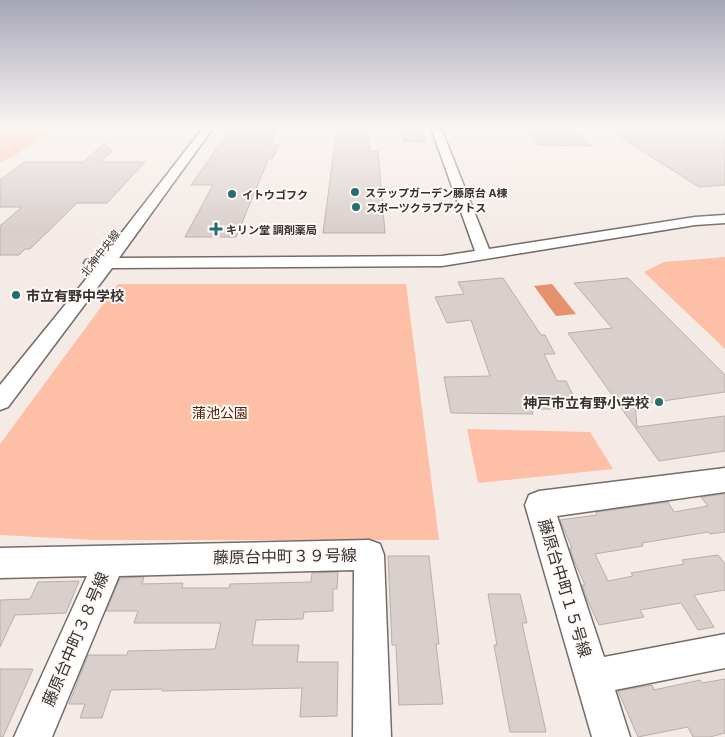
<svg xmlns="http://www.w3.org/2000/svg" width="725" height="737" font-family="'Open Sans','Noto Sans JP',sans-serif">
	<rect width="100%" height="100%" fill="#f4ebe7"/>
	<g fill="#fdc0a7">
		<polygon points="0,128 58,128 10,158 0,162"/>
		<polygon points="725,257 725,349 644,272 664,262"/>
		<polygon points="118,284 406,284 439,540 93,540 0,535 0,444"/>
		<polygon points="467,429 590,432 613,469 478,483"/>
	</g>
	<polygon fill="#e5916c" points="552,284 576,314 556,316 534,286"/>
	<g fill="#d9cfcc" stroke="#b8afab">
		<polygon points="231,128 278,128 270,145 279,145 273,158 269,158 236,237 185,237 213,185 191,185"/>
		<polygon points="337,128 368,128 370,151 378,151 385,233 323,233"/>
		<polygon points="400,128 421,128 425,142 404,141"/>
		<polygon points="525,128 572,128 591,146 539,145"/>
		<polygon points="717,128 725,128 725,185 699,187 614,133"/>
		<polygon points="105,143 112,151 100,162 145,162 107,203 77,203 30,249 25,249 19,255 0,255 0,226 22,207 0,207 0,180 25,162 83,162"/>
		<polygon points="503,278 541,335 545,335 555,354 544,354 557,381 566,381 580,409 531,409 533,414 451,413 444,377 490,376 471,320 447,323 435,297 464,294 458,282"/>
		<polygon points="628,278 725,375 725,392 635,405 637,427 725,416 725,451 659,461 568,333 612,328 574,283"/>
		<polygon points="725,494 725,532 710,534 708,532 642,543 643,546 595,554 608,581 633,576 631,573 684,564 682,560 718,555 725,564 725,590 694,595 714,627 698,630 681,603 640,610 644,617 599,625 587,599 582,585 585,585 573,558 570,548 572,548 560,520 597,515 596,512 668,502 674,512 708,506 701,497"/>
		<polygon points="388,556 429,556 439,644 436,644 443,704 399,705 396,645 392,645"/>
		<polygon points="338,572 337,589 333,589 333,611 304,612 303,619 256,620 252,645 299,645 297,662 338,662 337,716 300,717 302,688 162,691 162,689 111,690 102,718 80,718 85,704 69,704 88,655 127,655 128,651 215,649 221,623 134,623 138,611 106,611 120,578 144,577 142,584 183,583 182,588 229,588 230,584 311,582 312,573"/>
		<polygon points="79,581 66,613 15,615 0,647 0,600 30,599 38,582"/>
		<polygon points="488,594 520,594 527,623 522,623 546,732 510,732 494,645 497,645"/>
		<polygon points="0,669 33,669 3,737 0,737"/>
		<polygon points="725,679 725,733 710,737 693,737 688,727 638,737 618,691 652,685 654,690 700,680 702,683"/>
	</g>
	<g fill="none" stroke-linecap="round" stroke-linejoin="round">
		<g stroke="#756c69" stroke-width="3">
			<g id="minor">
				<polygon points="203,128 213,128 119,258 442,256 475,251 431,128 441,128 489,249 695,217 725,215 725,223 695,225 442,266 112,268 8,407 0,410 0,385 95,268 86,266 84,263 86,260 102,258"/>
				<polygon points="725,468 725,492 557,516 604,657 725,634 725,668 615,690 630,737 592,737 525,505 529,495 539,491"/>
				<polygon points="369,540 380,544 384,555 391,737 353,737 354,570 119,576 52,737 14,737 87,576 0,578 0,548"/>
			</g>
		</g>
		<use href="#minor" fill="#fff" fill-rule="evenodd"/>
	</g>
	<linearGradient id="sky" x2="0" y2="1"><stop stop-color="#a7a6b6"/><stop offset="0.55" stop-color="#faf6f4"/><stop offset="1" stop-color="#faf6f4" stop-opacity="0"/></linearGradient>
	<rect width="725" height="231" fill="url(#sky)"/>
	<g fill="#246f6e" stroke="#fff9f7" stroke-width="2">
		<circle cx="355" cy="192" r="5"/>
		<circle cx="232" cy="194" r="5"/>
		<circle cx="356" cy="207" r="5"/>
		<path d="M213.5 221.5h5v5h5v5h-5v5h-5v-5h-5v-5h5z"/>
		<circle cx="16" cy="295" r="5"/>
		<circle cx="659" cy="402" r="5"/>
	</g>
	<g text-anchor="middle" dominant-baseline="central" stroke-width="4" stroke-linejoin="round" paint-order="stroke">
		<g font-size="11" font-weight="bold" fill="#363230" stroke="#fff9f7" text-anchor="start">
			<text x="365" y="192">ステップガーデン藤原台 A棟</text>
			<text x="242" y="194">イトウゴフク</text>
			<text x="366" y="207">スポーツクラブアクトス</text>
			<text x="226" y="229">キリン堂 調剤薬局</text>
		</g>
		<g font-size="11" fill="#363230" stroke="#fff9f7">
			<text transform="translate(100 253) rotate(-52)">北神中央線</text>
		</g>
		<g font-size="14" font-weight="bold" fill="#363230" stroke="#fff9f7" text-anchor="start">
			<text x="26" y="295">市立有野中学校</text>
			<text x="649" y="402" text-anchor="end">神戸市立有野小学校</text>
		</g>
		<g font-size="14" fill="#552005" stroke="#fff9f7">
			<text x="220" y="412">蒲池公園</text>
		</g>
		<g font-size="16" fill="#363230" stroke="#fff9f7">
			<text transform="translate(285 556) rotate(-1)">藤原台中町３９号線</text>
			<text transform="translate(565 588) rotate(73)">藤原台中町１５号線</text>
			<text transform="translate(75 639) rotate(-67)">藤原台中町３８号線</text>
		</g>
	</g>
</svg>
